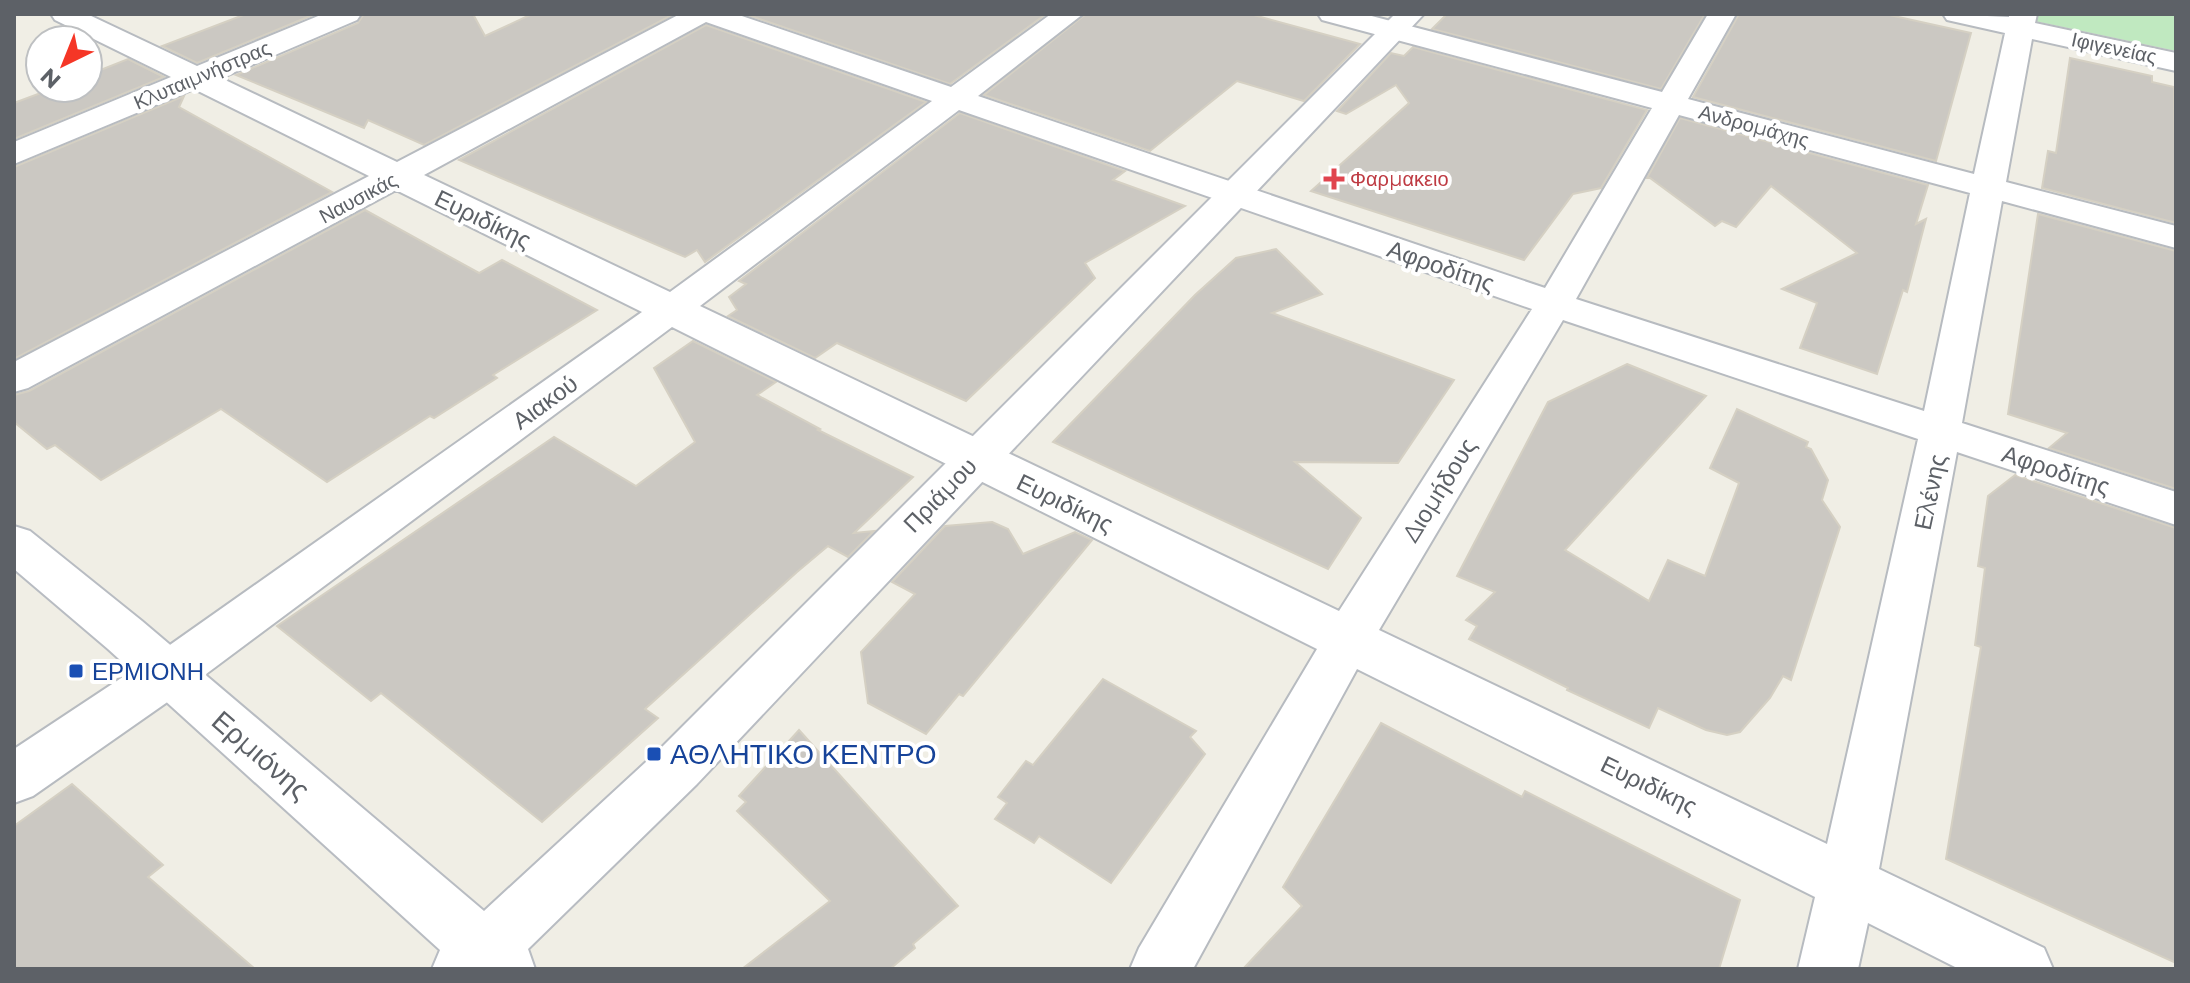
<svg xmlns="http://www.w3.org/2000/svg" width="2190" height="983" font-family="Montserrat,sans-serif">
	<rect width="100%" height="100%" fill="#f0eee5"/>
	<polygon fill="#c0e9c0" points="2002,14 2176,14 2176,51"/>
	<g fill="#cbc8c2" stroke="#d5d0c3" stroke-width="2">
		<polygon points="246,14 315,14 197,63 162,46"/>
		<polygon points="364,14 473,14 485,36 532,14 674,14 424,145 368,120 364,128 236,75 358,23"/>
		<polygon points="745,14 1046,14 950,84"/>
		<polygon points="1086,14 1250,14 1360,44 1304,101 1237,81 1150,151 984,95"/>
		<polygon points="1447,14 1705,14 1661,89 1432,29"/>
		<polygon points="1739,14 1885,14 1971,33 1936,161 1693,97"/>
		<polygon points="706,25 926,102 705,262 697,250 685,257 459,160"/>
		<polygon points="1413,47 1647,110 1601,188 1573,194 1524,260 1311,191 1409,103 1396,85 1346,114 1337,111 1391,53 1404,56"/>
		<polygon points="2070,58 2152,76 2152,82 2174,87 2176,223 2042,188 2048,151 2056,153"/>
		<polygon points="128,59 164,77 14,139 14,103 54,88 88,88 88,75"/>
		<polygon points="184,96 179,107 332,192 14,359 14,167"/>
		<polygon points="960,113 1125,171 1113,180 1185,206 1085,263 1095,278 966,401 837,343 815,358 728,316 737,310 729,297 746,284 739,281"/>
		<polygon points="1680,118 1928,185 1916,224 1926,219 1907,292 1903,290 1877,374 1800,348 1817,303 1782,289 1857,253 1771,186 1736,227 1722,221 1715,226 1650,178 1647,178"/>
		<polygon points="365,210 479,273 502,260 597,310 493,375 497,378 434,418 430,416 327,482 221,409 101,480 55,445 47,449 14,422 14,395 29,391"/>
		<polygon points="2038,214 2176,251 2176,489 2049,448 2067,433 2008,414"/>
		<polygon points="1276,249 1322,294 1272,313 1454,380 1398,463 1295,462 1361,518 1328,569 1053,442 1195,295 1236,258"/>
		<polygon points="693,341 776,382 757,395 820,429 818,430 913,477 854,533 874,531 848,557 828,546 797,572 645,709 658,718 542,822 381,693 371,701 277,626 554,437 636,486 695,442 654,368"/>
		<polygon points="1627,364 1706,396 1565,550 1649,601 1668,560 1705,576 1739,483 1710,468 1737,409 1808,442 1806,447 1811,449 1828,480 1822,500 1840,527 1791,680 1783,676 1770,698 1740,732 1727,735 1706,730 1658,708 1649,728 1567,690 1568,688 1469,639 1477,626 1466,620 1495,592 1457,576 1548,402"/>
		<polygon points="2015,475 2176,528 2176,963 1946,859 1981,647 1975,645 1985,568 1978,566 1988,496"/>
		<polygon points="992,522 1008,529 1023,554 1075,532 1092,540 963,696 959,694 926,734 868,703 861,652 915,594 892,582 945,526"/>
		<polygon points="1103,679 1196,731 1190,737 1205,754 1111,883 1039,836 1034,843 995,819 1007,803 998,797 1026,761 1033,765"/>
		<polygon points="1381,723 1522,797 1525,791 1740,900 1719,969 1243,969 1302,906 1283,887"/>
		<polygon points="799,730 958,906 913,944 915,948 890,969 742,969 830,901 737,811 746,802 739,796"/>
		<polygon points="72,784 163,865 148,877 255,969 14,969 14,826"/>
	</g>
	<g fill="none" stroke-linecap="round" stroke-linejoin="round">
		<g stroke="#b7bbc0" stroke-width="4">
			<path id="street" d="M 51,14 L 87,14 L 197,66 L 323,14 L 361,14 L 357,20 L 221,78 L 397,162 L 680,14 L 736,14 L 951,87 L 1051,14 L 1083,14 L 978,96 L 1545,288 L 1652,108 L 1322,20 L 1318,14 L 1364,14 L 1662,92 L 1708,14 L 1736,14 L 1688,99 L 1974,174 L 2005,33 L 1947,20 L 1943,14 L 2009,17 L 2009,14 L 2037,14 L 2035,23 L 2176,53 L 2176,71 L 2032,39 L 2006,182 L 2176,226 L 2176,248 L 2002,201 L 1962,423 L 2176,492 L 2176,525 L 1957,452 L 1879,869 L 2044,948 L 2053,969 L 1959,969 L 1868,923 L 1858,969 L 1798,969 L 1815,897 L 1357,669 L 1193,969 L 1130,969 L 1139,948 L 1317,649 L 672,327 L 186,689 L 33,796 L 14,803 L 14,749 L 150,659 L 642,312 L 396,190 L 28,388 L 14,392 L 14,362 L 369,176 L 194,89 L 14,164 L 14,142 L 171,77 L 55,20 ZM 706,22 L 932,101 L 670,292 L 424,175 ZM 959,110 L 1532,309 L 1339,611 L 700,306 ZM 1679,115 L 1970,193 L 1924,411 L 1576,299 ZM 1563,320 L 1918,439 L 1827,844 L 1379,630 Z"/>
		</g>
		<g stroke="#b8bcc2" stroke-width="4">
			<polygon id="secondary" points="1395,14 1424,14 697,784 528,949 535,969 432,969 440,950 108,649 14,569 14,526 30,531 142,621 484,911 659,750"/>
		</g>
		<use href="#street" fill="#fff" fill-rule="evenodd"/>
		<use href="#secondary" fill="#fff" fill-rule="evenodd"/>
	</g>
	<path fill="#e0444e" stroke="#fff" stroke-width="3" d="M1330 167h8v8h8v8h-8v8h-8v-8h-8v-8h8z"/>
	<g fill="#1a4fb4" stroke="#fff" stroke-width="3">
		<rect x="68" y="663" width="16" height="16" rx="4"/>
		<rect x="646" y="746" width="16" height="16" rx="4"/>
	</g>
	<g text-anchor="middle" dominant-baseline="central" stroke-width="8" stroke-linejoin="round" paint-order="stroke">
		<g font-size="20" fill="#5d6167" stroke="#fff">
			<text transform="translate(2114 48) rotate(12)">Ιφιγενείας</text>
			<text transform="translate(202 75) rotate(-23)">Κλυταιμνήστρας</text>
			<text transform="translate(1754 126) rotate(15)">Ανδρομάχης</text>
			<text transform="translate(358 198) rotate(-28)">Ναυσικάς</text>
		</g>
		<g font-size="20" fill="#be3a42" stroke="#fff" text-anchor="start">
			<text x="1350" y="179">Φαρμακειο</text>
		</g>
		<g font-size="24" fill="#5d6167" stroke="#fff">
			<text transform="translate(483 219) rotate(26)">Ευριδίκης</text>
			<text transform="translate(1441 266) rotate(19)">Αφροδίτης</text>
			<text transform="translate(545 402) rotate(-36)">Αιακού</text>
			<text transform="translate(2056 470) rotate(18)">Αφροδίτης</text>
			<text transform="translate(1439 490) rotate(-58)">Διομήδους</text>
			<text transform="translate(1930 492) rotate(-78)">Ελένης</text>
			<text transform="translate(940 495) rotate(-46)">Πριάμου</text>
			<text transform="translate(1065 503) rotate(26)">Ευριδίκης</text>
			<text transform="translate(1649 785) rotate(26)">Ευριδίκης</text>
		</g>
		<g font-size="24" fill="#164399" stroke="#fff" text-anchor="start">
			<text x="92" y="671">ΕΡΜΙΟΝΗ</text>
		</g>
		<g font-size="28" fill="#164399" stroke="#fff" text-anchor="start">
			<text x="670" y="754">ΑΘΛΗΤΙΚΟ ΚΕΝΤΡΟ</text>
		</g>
		<g font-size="28" fill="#5d6167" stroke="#fff">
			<text transform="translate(261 755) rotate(41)">Ερμιόνης</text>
		</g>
	</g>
	<rect width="2190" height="983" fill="none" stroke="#5d6167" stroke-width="32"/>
	<g transform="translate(64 64) rotate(223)"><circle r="38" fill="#ffffff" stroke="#bec0c2" stroke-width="2"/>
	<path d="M0-6L14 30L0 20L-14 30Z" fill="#f53626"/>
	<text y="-12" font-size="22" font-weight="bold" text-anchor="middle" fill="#5d6167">N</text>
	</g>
</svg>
